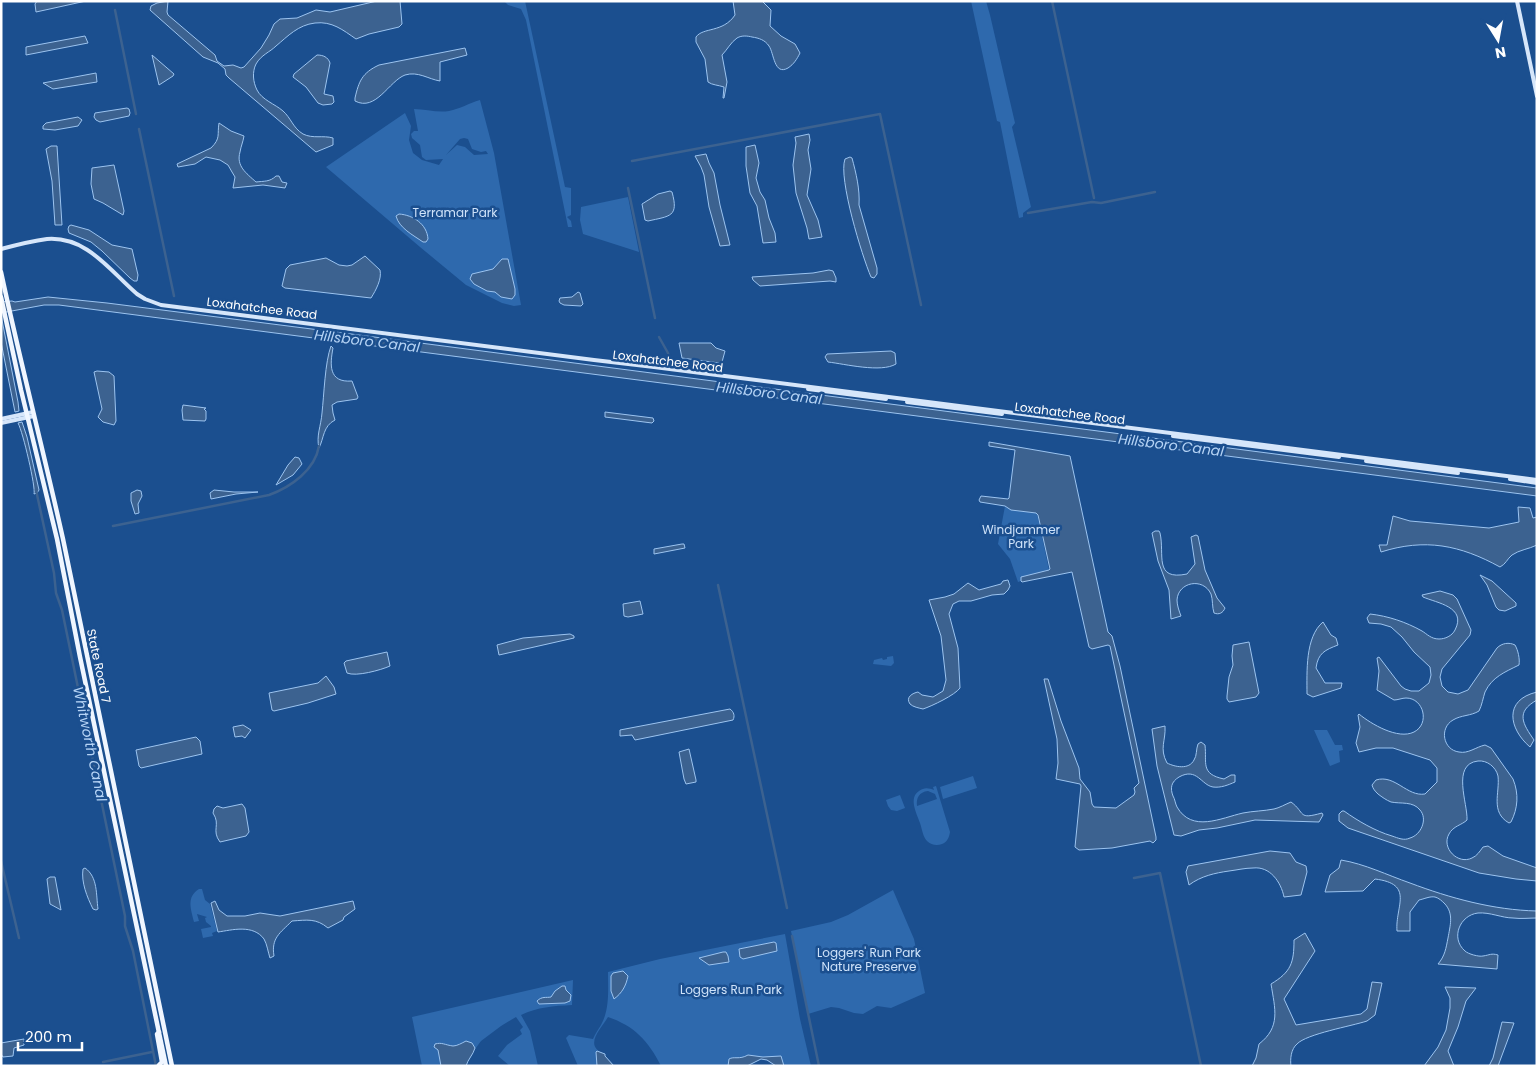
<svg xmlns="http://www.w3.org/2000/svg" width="1538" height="1067" font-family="Poppins,sans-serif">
	<rect width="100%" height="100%" fill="#1b4f8f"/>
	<g fill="#2e69ad" fill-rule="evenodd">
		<polygon points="504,1 525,1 565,187 571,188 571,215 567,217 571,221 572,227 568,227 526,20 521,9 508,5"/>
		<polygon points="971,1 986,1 990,15 1015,123 1012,127 1031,207 1023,213 1023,217 1019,218 1000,122 997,121"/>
		<path d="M 480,100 L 494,153 L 521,305 L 514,306 L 502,303 L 466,285 L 420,247 L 326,167 L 405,113 L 411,126 L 409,140 L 413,153 L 422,160 L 439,165 L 443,159 L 426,160 L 422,157 L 420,145 L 412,138 L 411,134 L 414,131 L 418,131 L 414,109 C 425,109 438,113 449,111 C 460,109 469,103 480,100 ZM 464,138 L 468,139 L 472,149 L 481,152 L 486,151 L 488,154 L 474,155 L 465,147 L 457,145 L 446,155 L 460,139 Z"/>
		<polygon points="628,197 639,252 583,234 580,220 581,207"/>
		<polygon points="1005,506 1011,510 1037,513 1049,570 1021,577 1021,581 1018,582 1010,559 998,544"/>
		<polygon points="893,656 894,663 891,666 873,664 874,660 882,658 883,660 887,659 887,657"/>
		<polygon points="1314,730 1327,730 1335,745 1342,745 1343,750 1339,751 1340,762 1330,766"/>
		<polygon points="973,776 977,788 943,799 940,787"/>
		<path d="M 936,786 L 950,832 C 949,838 947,842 942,844 C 937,846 931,845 927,841 C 923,837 922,829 920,823 C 917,814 908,798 919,791 C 924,787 929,788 934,790 L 933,787 ZM 928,791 L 935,794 L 937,799 L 917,806 C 916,798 919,792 928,791 Z"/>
		<polygon points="900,795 905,808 897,811 891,810 888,806 886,800"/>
		<path d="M 199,889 L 202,889 L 205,900 L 210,904 L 217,931 L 212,933 L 213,936 L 203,938 L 201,929 L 211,927 L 211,926 L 206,922 L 205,918 L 207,917 L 197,914 L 199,921 L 194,922 C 191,909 186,897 199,889 Z"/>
		<polygon points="893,890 914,939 925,993 891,1008 877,1006 863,1014 854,1013 839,1008 831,1007 808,1014 791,931 831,922 848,915"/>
		<path d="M 785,934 L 800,1019 L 811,1066 L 776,1066 L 767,1060 L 761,1059 L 747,1066 L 661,1066 C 648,1040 634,1026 608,1017 C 600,1030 583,1046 605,1054 L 605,1056 L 614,1066 L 578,1066 L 566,1038 L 569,1035 L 593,1039 C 595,1034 598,1030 601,1025 C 610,1009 608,989 608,972 L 660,959 Z"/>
		<path d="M 573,980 L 572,1005 C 553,1006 538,1007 521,1015 L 530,1031 L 538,1066 L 510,1066 L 498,1056 L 507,1045 L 522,1034 L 520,1030 L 523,1027 L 516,1017 L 501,1026 L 481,1041 L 467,1060 L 466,1066 L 422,1066 L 412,1017 Z"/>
	</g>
	<g fill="#3c6290" stroke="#9cc4f0">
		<polygon points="37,1 86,1 36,12 35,4"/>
		<path d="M 168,1 L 167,12 L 168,15 L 215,55 L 217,61 L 224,66 L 233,65 L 241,68 L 244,67 L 261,48 L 269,35 L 274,24 L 280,19 L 297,18 L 316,10 L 330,12 L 377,1 L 400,1 L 402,24 L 399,27 L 369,34 L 356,39 C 343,30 332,21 315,23 C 298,25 288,36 276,46 C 270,52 261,55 256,64 C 252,72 253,82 257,90 C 262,100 275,104 283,111 C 291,118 293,128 303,134 C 313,139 323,135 333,138 L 333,145 L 316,152 L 229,78 L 226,75 L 225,69 L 218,63 L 203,57 L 150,10 L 151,6 L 157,3 Z"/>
		<path d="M 733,1 L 762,1 L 771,10 L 770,26 L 781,36 L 795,44 L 800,53 C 797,59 794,64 788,68 C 774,76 774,53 769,46 C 765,40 759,38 752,37 C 748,36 742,35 737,38 C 731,42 727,50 722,55 L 727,82 L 724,98 L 723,98 L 724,87 C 718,85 712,85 708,82 L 705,59 L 696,42 L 696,37 C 703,27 723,33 735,15 Z"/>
		<polygon points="85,36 88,43 26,55 26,47"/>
		<path d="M 465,48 L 467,55 L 440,62 L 440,81 C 428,79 418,71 405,75 C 389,81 376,112 355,101 L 355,98 C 359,81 362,73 379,65 Z"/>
		<polygon points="152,55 174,74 173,76 159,85"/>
		<path d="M 317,55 C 323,55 328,57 330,63 L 324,94 L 333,96 L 334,102 L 332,104 L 323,105 L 318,103 L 306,87 L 293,77 L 294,74 Z"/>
		<polygon points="96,73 97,82 53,89 43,83"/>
		<polygon points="127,108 129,109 130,113 129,116 100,122 96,120 94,117 95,113"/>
		<polygon points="78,117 82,120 78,126 55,130 43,129 43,126 46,123"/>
		<path d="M 219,123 L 231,131 L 244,136 C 243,142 241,146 240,152 C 236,166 246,173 256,182 C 264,181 270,182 276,176 L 279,176 L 282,182 L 287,183 L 285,188 L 263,185 L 233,188 L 235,177 L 232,172 L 228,165 L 220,160 L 206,157 L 195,164 L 178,167 L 177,164 L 211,148 C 221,138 217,135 219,123 Z"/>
		<polygon points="809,134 810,140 808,150 811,169 807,195 818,220 822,237 809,239 807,228 796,193 793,165 796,143 795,137"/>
		<polygon points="755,145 759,163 756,178 760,192 765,200 769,218 775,233 776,242 763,243 757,206 750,193 746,166 746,147"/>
		<polygon points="51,146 57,146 62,225 55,225 52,181 46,149"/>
		<polygon points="706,154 709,163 714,173 720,205 730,245 720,246 709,207 704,175 701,167 695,156"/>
		<path d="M 850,157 L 852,158 C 856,173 860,189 859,205 L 877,268 L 877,274 L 874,278 L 871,277 C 862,256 838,178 845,159 Z"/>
		<polygon points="114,165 124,211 123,215 103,203 94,199 91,184 92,168"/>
		<path d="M 670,191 L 672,192 C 679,217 670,216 648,221 L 645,220 L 642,204 L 658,194 Z"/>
		<path d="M 399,214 C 413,215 427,224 428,239 L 426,242 L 423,242 C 413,235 399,228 396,216 Z"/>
		<polygon points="71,225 89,230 112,245 132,249 138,275 137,281 134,281 130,278 102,251 91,242 69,233 68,229 69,226"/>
		<path d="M 365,256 L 380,270 C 382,279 376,290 371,298 L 285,288 L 282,286 L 286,269 L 290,265 L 326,258 L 339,265 L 347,266 L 352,265 Z"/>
		<polygon points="502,259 508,259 515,289 515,295 512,299 501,297 495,292 487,291 474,284 470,279 472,274 493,269"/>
		<polygon points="829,270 833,271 836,278 836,282 830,281 760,286 753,280 752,277 813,273"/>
		<polygon points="578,292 580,293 583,304 581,306 564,305 560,303 559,301 560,298 572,297"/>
		<polygon points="48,297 107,303 351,334 1537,488 1537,496 336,341 333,342 329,340 59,305 44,305 1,313 1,302 12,301 15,302"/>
		<polygon points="1,315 18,402 19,411 15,412 1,342"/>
		<polygon points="679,343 711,343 716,348 725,351 722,362 719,363 682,358"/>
		<path d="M 331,346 L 333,348 C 330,364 328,383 352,381 L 358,397 L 357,399 L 337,402 L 332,405 L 333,413 L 335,420 C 323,426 324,438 319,448 C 316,436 321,426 322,413 C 324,395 325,362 331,346 Z"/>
		<path d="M 891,351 L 895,353 L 896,364 C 881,373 845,364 828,362 L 825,357 L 827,354 Z"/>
		<polygon points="97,371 109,372 114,376 116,421 114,425 103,422 98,417 102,409 94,372"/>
		<polygon points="183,405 206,408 204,409 206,411 206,419 205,421 183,420 182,410"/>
		<polygon points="605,412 653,418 654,421 652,423 605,417"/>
		<path d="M 22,422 L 27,437 L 39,490 L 37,493 L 34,494 C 36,488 23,432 18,423 Z"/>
		<polygon points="989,442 1070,456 1108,632 1112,636 1120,666 1156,837 1156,840 1153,843 1150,841 1112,848 1079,850 1075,847 1081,786 1080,784 1056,779 1058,763 1057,739 1044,679 1048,679 1061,721 1079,768 1080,779 1090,792 1092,804 1094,807 1116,808 1134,795 1135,792 1134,788 1139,783 1110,646 1108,645 1092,649 1089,647 1072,572 1022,582 1021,581 1021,577 1049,570 1050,569 1038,515 1036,513 1011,510 1005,506 980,502 979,500 981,496 1008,499 1009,498 1015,450 989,446"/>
		<polygon points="295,457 299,458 302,464 293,475 276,485 288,465"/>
		<polygon points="137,490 141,491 142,496 138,504 139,513 135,514 131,501 131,493"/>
		<polygon points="214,490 234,492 258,492 236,494 211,499 210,493"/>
		<path d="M 1518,507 L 1530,508 L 1533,518 L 1537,517 L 1537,545 C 1529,549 1519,550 1512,555 C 1507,559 1506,564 1500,567 C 1460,545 1425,538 1381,552 L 1379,545 L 1387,545 L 1393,516 L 1410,521 L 1489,528 L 1519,522 Z"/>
		<path d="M 1155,531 L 1159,531 L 1160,533 C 1165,554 1153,581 1187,574 L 1195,564 L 1191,537 L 1196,535 L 1198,536 L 1205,570 L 1217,598 L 1225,608 C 1223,613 1219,615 1214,613 C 1212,607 1213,600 1211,594 C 1203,577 1178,582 1177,600 C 1177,605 1179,611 1181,616 L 1171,619 L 1169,590 L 1158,561 L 1152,533 Z"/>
		<polygon points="682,544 684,544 685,548 654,554 654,549"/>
		<polygon points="1480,575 1492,581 1516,603 1516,606 1505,611 1499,610 1496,607 1487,585"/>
		<path d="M 1008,580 L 1010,586 L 1008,590 L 1004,594 L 992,595 L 971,601 L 959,601 L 953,604 L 949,614 L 958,648 L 960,688 C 955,695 932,706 923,709 C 919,708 913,707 910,704 C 905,697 913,693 918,692 L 922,695 L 933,697 L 943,691 L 946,680 L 941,636 L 929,600 L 945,597 L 954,594 L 968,583 L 979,590 L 1001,584 L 1003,581 Z"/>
		<path d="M 1440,591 L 1453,595 L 1457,599 L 1471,630 L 1470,635 L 1442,669 L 1440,677 L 1442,686 L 1448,692 L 1458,694 L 1468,690 L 1497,648 C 1502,643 1509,642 1515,645 C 1518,650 1520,659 1519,665 C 1505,672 1492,677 1485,692 C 1483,698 1482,705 1479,711 C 1471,716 1461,715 1453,720 C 1439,728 1443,750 1459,752 C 1468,754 1476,747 1485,745 L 1491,748 L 1513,779 C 1519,794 1518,808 1511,822 L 1509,823 C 1490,812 1500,793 1498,776 C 1496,767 1487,760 1478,761 C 1451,764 1468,804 1467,820 C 1462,825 1453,826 1449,834 C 1441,848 1458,865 1472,858 C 1477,856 1480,851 1483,847 L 1488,846 L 1503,856 L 1537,868 L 1537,881 L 1516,879 L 1479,873 L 1348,828 L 1339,821 L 1339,814 L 1342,811 L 1344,811 C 1358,821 1375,831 1392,836 C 1398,838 1404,841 1410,838 C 1421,835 1428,819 1420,810 C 1413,801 1401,804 1391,802 C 1386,800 1382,797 1378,794 C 1375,791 1373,789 1372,785 L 1376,780 C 1395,774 1407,797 1425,794 L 1437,782 L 1437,768 L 1430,760 L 1393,748 L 1376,748 L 1359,752 L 1356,743 L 1360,727 L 1358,715 L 1359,714 C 1371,724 1398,740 1414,732 C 1430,724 1424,698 1406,698 C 1402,698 1398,700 1394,700 L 1377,690 L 1379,671 L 1377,658 L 1379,657 L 1401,686 L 1405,689 L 1411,691 L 1419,691 L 1429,683 L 1431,675 L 1430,667 L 1414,652 L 1402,637 L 1391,627 L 1381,624 L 1369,623 L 1367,618 L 1370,614 C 1388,616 1406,622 1422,631 C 1427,634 1431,639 1439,639 C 1445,639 1452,636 1455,630 C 1467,607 1437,603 1423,597 L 1422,595 Z"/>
		<polygon points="640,601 643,614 628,617 624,616 623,604"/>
		<path d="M 1323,622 L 1331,635 L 1336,638 L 1338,645 C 1325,650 1318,653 1316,668 L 1325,683 L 1342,683 L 1341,688 L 1313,697 L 1307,694 C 1307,672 1305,637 1323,622 Z"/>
		<polygon points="570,634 574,636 574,638 499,655 497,645 523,638"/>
		<polygon points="1249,642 1259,693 1256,697 1229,702 1227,699 1227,696 1229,677 1233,665 1232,656 1233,645"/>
		<path d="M 387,652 L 390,666 C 381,670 356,677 347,673 L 344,663 L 346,661 Z"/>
		<polygon points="326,676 334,687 336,694 308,703 274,711 272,710 269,693 318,683"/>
		<path d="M 1537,692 L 1537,700 C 1515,712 1523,724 1534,740 L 1530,747 C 1509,729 1503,700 1537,692 Z"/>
		<path d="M 730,709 C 734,712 735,716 733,720 L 635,740 L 632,735 L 620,736 L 620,730 Z"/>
		<polygon points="243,725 251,730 245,738 242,736 235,737 233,727"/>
		<path d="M 1165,726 C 1166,741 1159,748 1167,763 C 1175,767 1189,770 1194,760 C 1197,756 1196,749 1198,744 L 1201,742 L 1205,745 C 1207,763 1200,774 1224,779 L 1231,775 L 1235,775 L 1235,782 C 1228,785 1221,788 1213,787 C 1201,785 1197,767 1179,777 C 1171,782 1170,788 1173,796 C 1175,799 1175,803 1177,807 C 1192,833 1221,818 1243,813 C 1253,811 1264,811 1274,809 C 1279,808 1286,804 1291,802 C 1306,813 1297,820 1322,813 L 1323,815 L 1319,822 L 1255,820 L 1217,828 L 1199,830 L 1181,836 L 1174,835 L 1157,766 L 1152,729 Z"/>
		<polygon points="196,737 200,741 202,754 141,768 139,766 136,750"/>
		<polygon points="689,749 696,780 696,782 686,784 684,779 679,752"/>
		<path d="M 242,804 L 245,808 L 249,832 L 246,836 L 220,842 C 211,830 221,825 213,813 L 214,809 L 217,806 L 223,808 Z"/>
		<path d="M 1270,851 L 1290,853 L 1296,862 L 1306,866 L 1307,872 L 1301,895 L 1284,897 C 1281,882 1270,866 1253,868 C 1245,868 1237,870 1229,871 C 1215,873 1201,876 1189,885 L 1186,872 L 1188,866 Z"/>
		<path d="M 1341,860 C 1365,864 1387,875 1410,883 C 1450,898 1493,910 1537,911 L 1537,918 C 1529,918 1521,919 1513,918 C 1502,918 1490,912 1478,913 C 1460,915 1450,938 1465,951 C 1468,954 1479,957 1483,956 C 1490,955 1491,953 1498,955 L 1497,969 L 1438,964 C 1445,956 1446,948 1448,938 C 1450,926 1454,914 1445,904 C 1442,901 1439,898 1435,897 C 1430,896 1424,899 1419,900 L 1410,912 L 1410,931 L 1397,931 C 1395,906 1415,884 1375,879 L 1363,891 L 1325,892 L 1330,875 L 1339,868 Z"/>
		<path d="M 85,868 C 98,877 96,895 98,909 L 96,910 L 93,909 C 87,897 81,882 83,869 Z"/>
		<polygon points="50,877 55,877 61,910 50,904 47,879"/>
		<path d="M 215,901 L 219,910 L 227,916 L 245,916 L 260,913 L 280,916 L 353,901 L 355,909 L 344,917 L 343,920 L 328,928 C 316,918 307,920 292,921 C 280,933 271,938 274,956 L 270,958 C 268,952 267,944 264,939 C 253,924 232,930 218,932 L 211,903 Z"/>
		<path d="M 1305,933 L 1315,951 L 1284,999 L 1296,1025 L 1361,1014 L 1367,1009 L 1372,982 L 1382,983 L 1375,1015 L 1367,1021 C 1352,1026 1306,1034 1297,1044 C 1291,1049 1290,1059 1291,1066 L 1252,1066 L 1256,1058 L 1259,1044 C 1281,1027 1275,1009 1271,984 C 1291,972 1294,963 1294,940 Z"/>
		<polygon points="774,942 776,943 777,951 743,959 740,957 739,949"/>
		<polygon points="723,952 726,952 728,956 729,962 709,965 699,958"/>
		<path d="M 623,971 L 628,976 C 626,986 622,993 614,999 L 611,991 L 611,976 L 613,973 Z"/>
		<path d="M 562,986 L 565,986 L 566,990 L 571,995 L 570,1001 L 565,1003 L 539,1004 L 537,1001 C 542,996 546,998 551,997 L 555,991 Z"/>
		<polygon points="1445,987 1476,988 1466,1001 1458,1027 1448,1051 1454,1066 1424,1066 1438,1047 1446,1030 1450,1008 1450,998"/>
		<polygon points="1502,1022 1514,1023 1498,1066 1489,1066 1493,1058"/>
		<polygon points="24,1039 24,1045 14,1048 13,1056 3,1057 1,1054 1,1043"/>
		<path d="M 466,1041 L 472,1043 L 475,1048 C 473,1055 468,1059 466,1066 L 441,1066 L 438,1050 L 434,1047 L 435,1044 C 442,1042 445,1045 453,1046 C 457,1046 462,1043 466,1041 Z"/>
		<polygon points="597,1051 605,1054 605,1056 614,1066 597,1066 596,1052"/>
		<path d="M 748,1055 L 763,1057 L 781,1056 L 784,1066 L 776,1066 L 767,1060 L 761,1059 L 747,1066 L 728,1066 L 729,1059 C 734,1056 739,1060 748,1055 Z"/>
	</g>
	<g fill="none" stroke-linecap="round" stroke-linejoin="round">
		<g stroke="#3c6290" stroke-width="2.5">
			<polyline points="1052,1 1094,198"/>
			<polyline points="115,10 136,114"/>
			<polyline points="139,129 174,296"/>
			<polyline points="632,161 880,114 921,305"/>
			<polyline points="628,188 655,318"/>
			<polyline points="1028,213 1092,202 1101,203 1155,192"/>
			<polyline points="659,337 668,353 671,366"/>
			<polyline points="36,490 54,573 56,593 62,610 125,916 125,926 133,951 156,1066"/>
			<path d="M 113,526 L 269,495 C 291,487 315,470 319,446"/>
			<polyline points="718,585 787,908"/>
			<polyline points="1,861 19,938"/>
			<polyline points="1134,878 1160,873 1201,1066"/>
			<polyline points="792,936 819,1066"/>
			<polyline points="103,1062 152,1052"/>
		</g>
		<g stroke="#d6e6fa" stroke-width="4">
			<polyline points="1517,1 1537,96"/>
			<path d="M 1,249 C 16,245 32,241 47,239 C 87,236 110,271 137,294 L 145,299 L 161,305 L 594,360 L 654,367 L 1537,480"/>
			<polyline points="808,389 886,399"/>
			<polyline points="907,402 1002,414"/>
			<polyline points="1,419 33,412"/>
			<polyline points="1,423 34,416"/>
			<polyline points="1173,436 1339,457"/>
			<polyline points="1366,461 1458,473"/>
			<polyline points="1510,479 1537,483"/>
		</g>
		<g stroke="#f0f6ff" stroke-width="4.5">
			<path d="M 1,272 C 20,361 43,449 63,539 L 172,1066"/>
			<polyline points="1,297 21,390 57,539 80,657 166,1066"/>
			<polyline points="159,1032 157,1034 162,1062 159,1065"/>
		</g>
	</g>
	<g text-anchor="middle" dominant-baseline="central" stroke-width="5" stroke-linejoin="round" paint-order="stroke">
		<g font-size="12" fill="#cfe3fa" stroke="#1b4f8f">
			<text x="455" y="212">Terramar Park</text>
			<text x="1021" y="529">Windjammer<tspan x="1021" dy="14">Park</tspan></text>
			<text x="869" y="952">Loggers' Run Park<tspan x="869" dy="14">Nature Preserve</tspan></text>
			<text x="731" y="989">Loggers Run Park</text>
		</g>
		<g font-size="12" fill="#fff" stroke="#1b4f8f">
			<text transform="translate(262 308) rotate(7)">Loxahatchee Road</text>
			<text transform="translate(668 361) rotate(7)">Loxahatchee Road</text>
			<text transform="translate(1070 413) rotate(7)">Loxahatchee Road</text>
			<text transform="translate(99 666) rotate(78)">State Road 7</text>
		</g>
		<g font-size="14" font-style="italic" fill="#b5d3f5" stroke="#1b4f8f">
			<text transform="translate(367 341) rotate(7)">Hillsboro Canal</text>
			<text transform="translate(769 393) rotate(7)">Hillsboro Canal</text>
			<text transform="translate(1171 445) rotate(7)">Hillsboro Canal</text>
			<text transform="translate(90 744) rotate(78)">Whitworth Canal</text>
		</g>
	</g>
	<rect width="1538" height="1067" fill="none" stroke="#ffffff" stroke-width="5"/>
	<g transform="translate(1498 40) rotate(169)" stroke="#1b4f8f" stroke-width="4" paint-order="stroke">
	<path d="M0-4L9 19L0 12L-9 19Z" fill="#ffffff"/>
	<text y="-8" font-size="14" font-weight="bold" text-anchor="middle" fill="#ffffff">N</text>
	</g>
	<path d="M18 1042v8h64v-8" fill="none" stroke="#ffffff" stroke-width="2.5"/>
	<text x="25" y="1042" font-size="15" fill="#ffffff" stroke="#1b4f8f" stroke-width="4" paint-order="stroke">200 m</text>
</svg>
